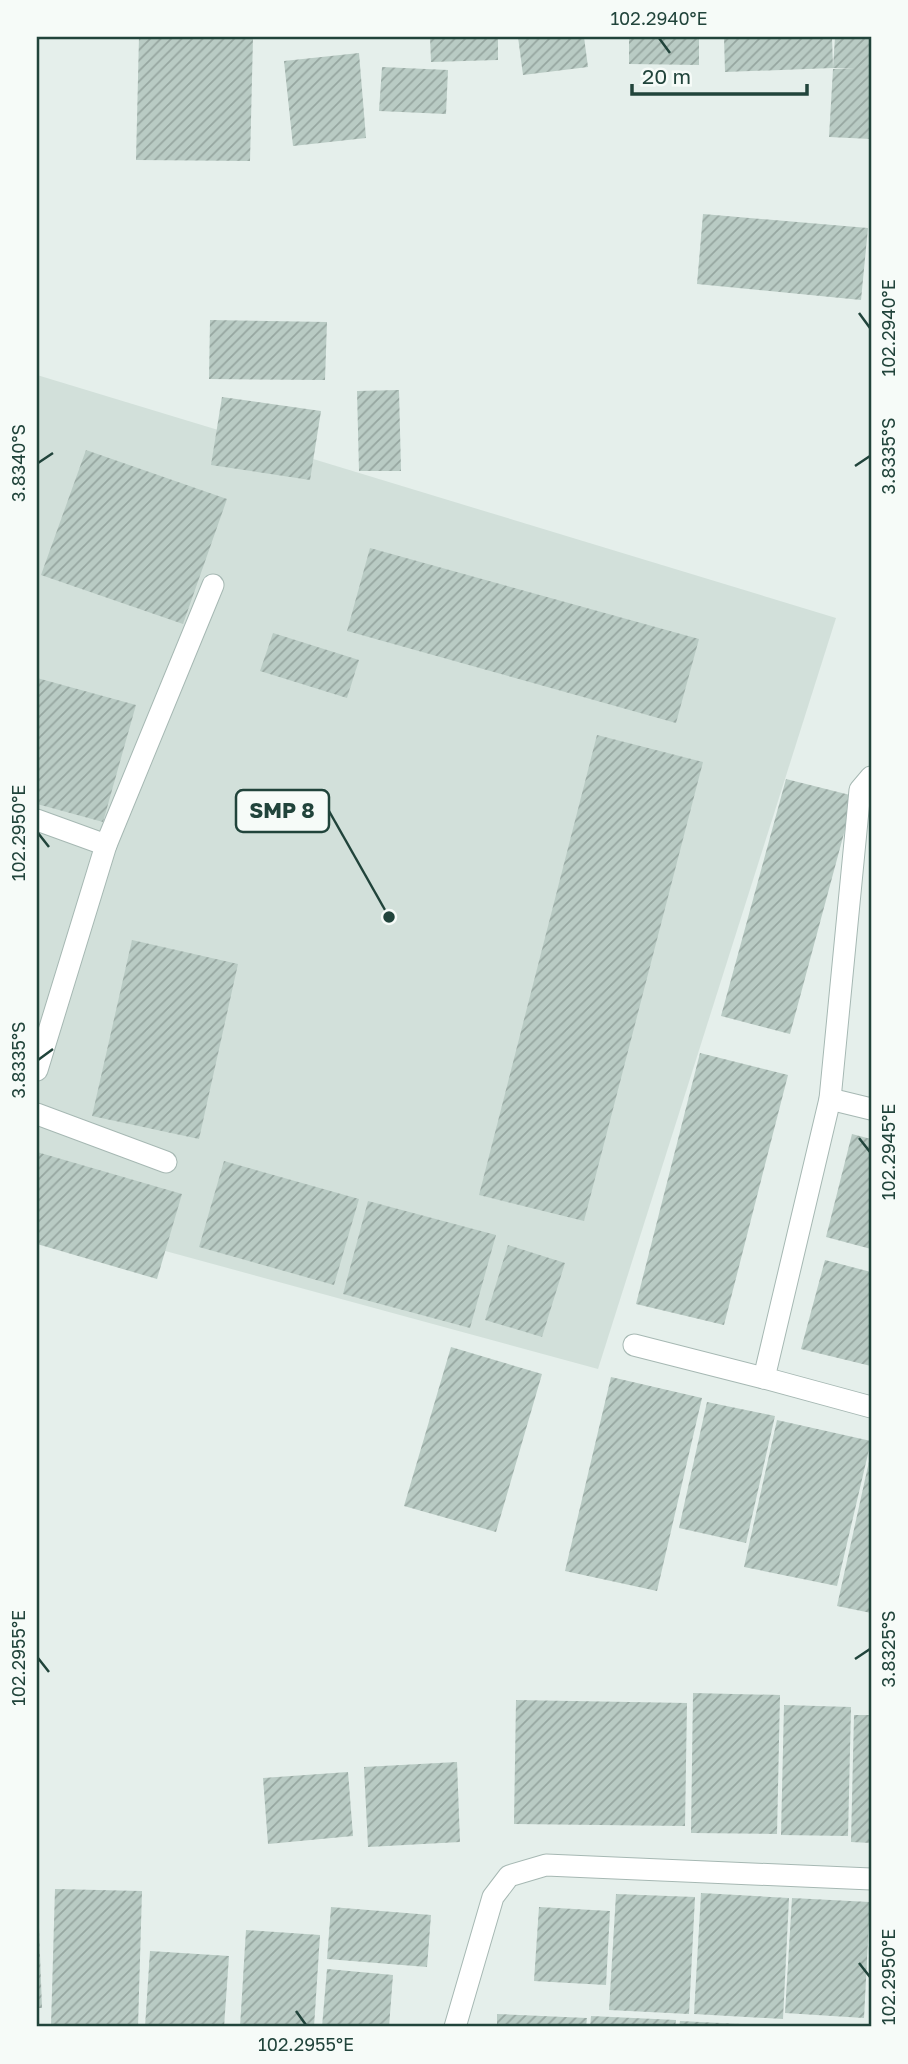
<svg xmlns="http://www.w3.org/2000/svg" width="908" height="2064" font-family="'Golos Text',sans-serif">
	<defs>
		<pattern id="building-hatch" width="6" height="6" patternUnits="userSpaceOnUse" patternTransform="scale(1.75)"><rect width="6" height="6" fill="#b9cbc4"/><path d="M-1 1l2-2M0 6l6-6M5 7l2-2" fill="none" stroke="#96a6a0"/></pattern>
	</defs>
	<rect width="100%" height="100%" fill="#e5efeb"/>
	<polygon fill="#d2e0da" points="37,375 836,618 598,1369 37,1216"/>
	<g fill="url(#building-hatch)">
		<polygon points="139,37 253,37 250,161 136,160"/>
		<polygon points="430,37 498,37 498,60 431,62"/>
		<polygon points="518,37 584,37 588,67 523,75"/>
		<polygon points="629,37 699,37 699,65 629,64"/>
		<polygon points="724,37 832,37 833,68 835,37 871,37 871,139 829,137 833,69 855,69 833,68 725,72"/>
		<polygon points="359,53 366,138 293,146 284,61"/>
		<polygon points="382,67 448,70 446,114 379,111"/>
		<polygon points="703,214 868,228 861,300 697,284"/>
		<polygon points="210,320 327,322 325,380 209,379"/>
		<polygon points="399,390 401,471 359,471 357,391"/>
		<polygon points="222,397 321,411 310,480 211,465"/>
		<polygon points="86,450 227,499 183,624 41,575"/>
		<polygon points="370,548 699,639 676,723 347,631"/>
		<polygon points="273,633 359,660 347,698 260,671"/>
		<polygon points="37,678 136,705 103,822 37,804"/>
		<polygon points="597,735 703,762 584,1221 479,1195"/>
		<polygon points="786,779 854,796 790,1034 721,1016"/>
		<polygon points="132,940 238,964 199,1139 92,1116"/>
		<polygon points="700,1053 788,1075 724,1325 636,1304"/>
		<polygon points="852,1134 871,1139 871,1249 826,1237"/>
		<polygon points="37,1152 182,1194 157,1279 37,1244"/>
		<polygon points="224,1161 359,1199 334,1285 199,1247"/>
		<polygon points="368,1201 496,1235 470,1328 343,1294"/>
		<polygon points="508,1245 565,1263 542,1337 485,1320"/>
		<polygon points="825,1260 871,1272 871,1366 801,1349"/>
		<polygon points="451,1347 542,1374 496,1532 404,1506"/>
		<polygon points="611,1377 702,1398 657,1591 565,1571"/>
		<polygon points="707,1402 775,1416 746,1543 679,1528"/>
		<polygon points="777,1420 871,1441 837,1586 744,1567"/>
		<polygon points="870,1457 871,1457 871,1613 837,1606"/>
		<polygon points="693,1693 780,1695 777,1834 691,1833"/>
		<polygon points="516,1700 687,1703 685,1826 514,1824"/>
		<polygon points="784,1705 851,1707 848,1836 781,1835"/>
		<polygon points="854,1715 871,1715 871,1843 851,1842"/>
		<polygon points="457,1762 460,1842 368,1847 364,1767"/>
		<polygon points="348,1772 353,1836 268,1844 263,1778"/>
		<polygon points="55,1889 142,1891 138,2027 51,2026"/>
		<polygon points="701,1893 789,1898 783,2019 694,2014"/>
		<polygon points="616,1894 695,1897 689,2014 609,2010"/>
		<polygon points="792,1898 870,1902 864,2018 785,2013"/>
		<polygon points="331,1907 431,1915 427,1967 327,1959"/>
		<polygon points="539,1907 610,1911 606,1985 534,1981"/>
		<polygon points="37,1928 39,1928 42,2008 37,2008"/>
		<polygon points="246,1930 320,1935 314,2027 240,2027"/>
		<polygon points="150,1951 229,1956 224,2027 145,2027"/>
		<polygon points="327,1969 393,1975 389,2027 322,2027"/>
		<polygon points="497,2014 587,2018 586,2027 497,2027"/>
		<polygon points="591,2016 676,2020 675,2027 590,2027"/>
		<polygon points="680,2021 762,2025 761,2027 679,2027"/>
	</g>
	<g fill="none" stroke-linecap="round" stroke-linejoin="round">
		<g stroke="#a6b8b3" stroke-width="23">
			<g id="minor">
				<polyline points="871,777 860,790 830,1099 764,1378 871,1407"/>
				<polyline points="37,820 106,845 213,585"/>
				<polyline points="37,1070 106,845"/>
				<polyline points="830,1099 871,1109"/>
				<polyline points="37,1114 166,1162"/>
				<polyline points="634,1345 764,1378"/>
				<polyline points="455,2027 493,1897 509,1876 546,1865 871,1879"/>
			</g>
		</g>
		<use href="#minor" stroke="#fff" stroke-width="21"/>
	</g>
	<path fill="none" stroke="#21443b" stroke-width="2.5" d="M 659,38 L 670,53M 859,313 L 870,328M 38,463 L 53,453M 855,466 L 870,456M 38,833 L 49,847M 38,1060 L 53,1049M 859,1138 L 870,1152M 38,1658 L 49,1672M 855,1659 L 870,1649M 859,1963 L 870,1977M 296,2011 L 306,2025"/>
	<path fill="none" stroke="#21443b" stroke-width="2.5" d="M389 917L329 811"/>
	<circle fill="#21443b" stroke="#f6fbf8" stroke-width="2.5" cx="389" cy="917" r="7"/>
	<rect fill="#f6fbf8" stroke="#21443b" stroke-width="2.5" x="236" y="790" width="93" height="42" rx="7"/>
	<g font-size="21" text-anchor="middle" font-weight="bold" fill="#21443b">
		<text x="282" y="818">SMP 8</text>
	</g>
	<rect width="908" height="2064" fill="none" stroke="#f6fbf8" stroke-width="77"/>
	<path d="M632 84v10h175v-10" fill="none" stroke="#21443b" stroke-width="3.5"/>
	<text x="642" y="84" font-size="21" fill="#21443b" stroke="#f6fbf8" stroke-width="5" paint-order="stroke">20 m</text>
	<rect x="38" y="38" width="832" height="1987" fill="none" stroke="#21443b" stroke-width="2.5"/>
	<g font-size="18" text-anchor="middle" fill="#21443b">
		<text x="659" y="25">102.2940°E</text>
		<text transform="translate(889 328) rotate(-90)" y="6">102.2940°E</text>
		<text transform="translate(889 456) rotate(-90)" y="6">3.8335°S</text>
		<text transform="translate(19 463) rotate(-90)" y="6">3.8340°S</text>
		<text transform="translate(19 833) rotate(-90)" y="6">102.2950°E</text>
		<text transform="translate(19 1060) rotate(-90)" y="6">3.8335°S</text>
		<text transform="translate(889 1152) rotate(-90)" y="6">102.2945°E</text>
		<text transform="translate(889 1649) rotate(-90)" y="6">3.8325°S</text>
		<text transform="translate(19 1658) rotate(-90)" y="6">102.2955°E</text>
		<text transform="translate(889 1977) rotate(-90)" y="6">102.2950°E</text>
		<text x="306" y="2051">102.2955°E</text>
	</g>
</svg>
